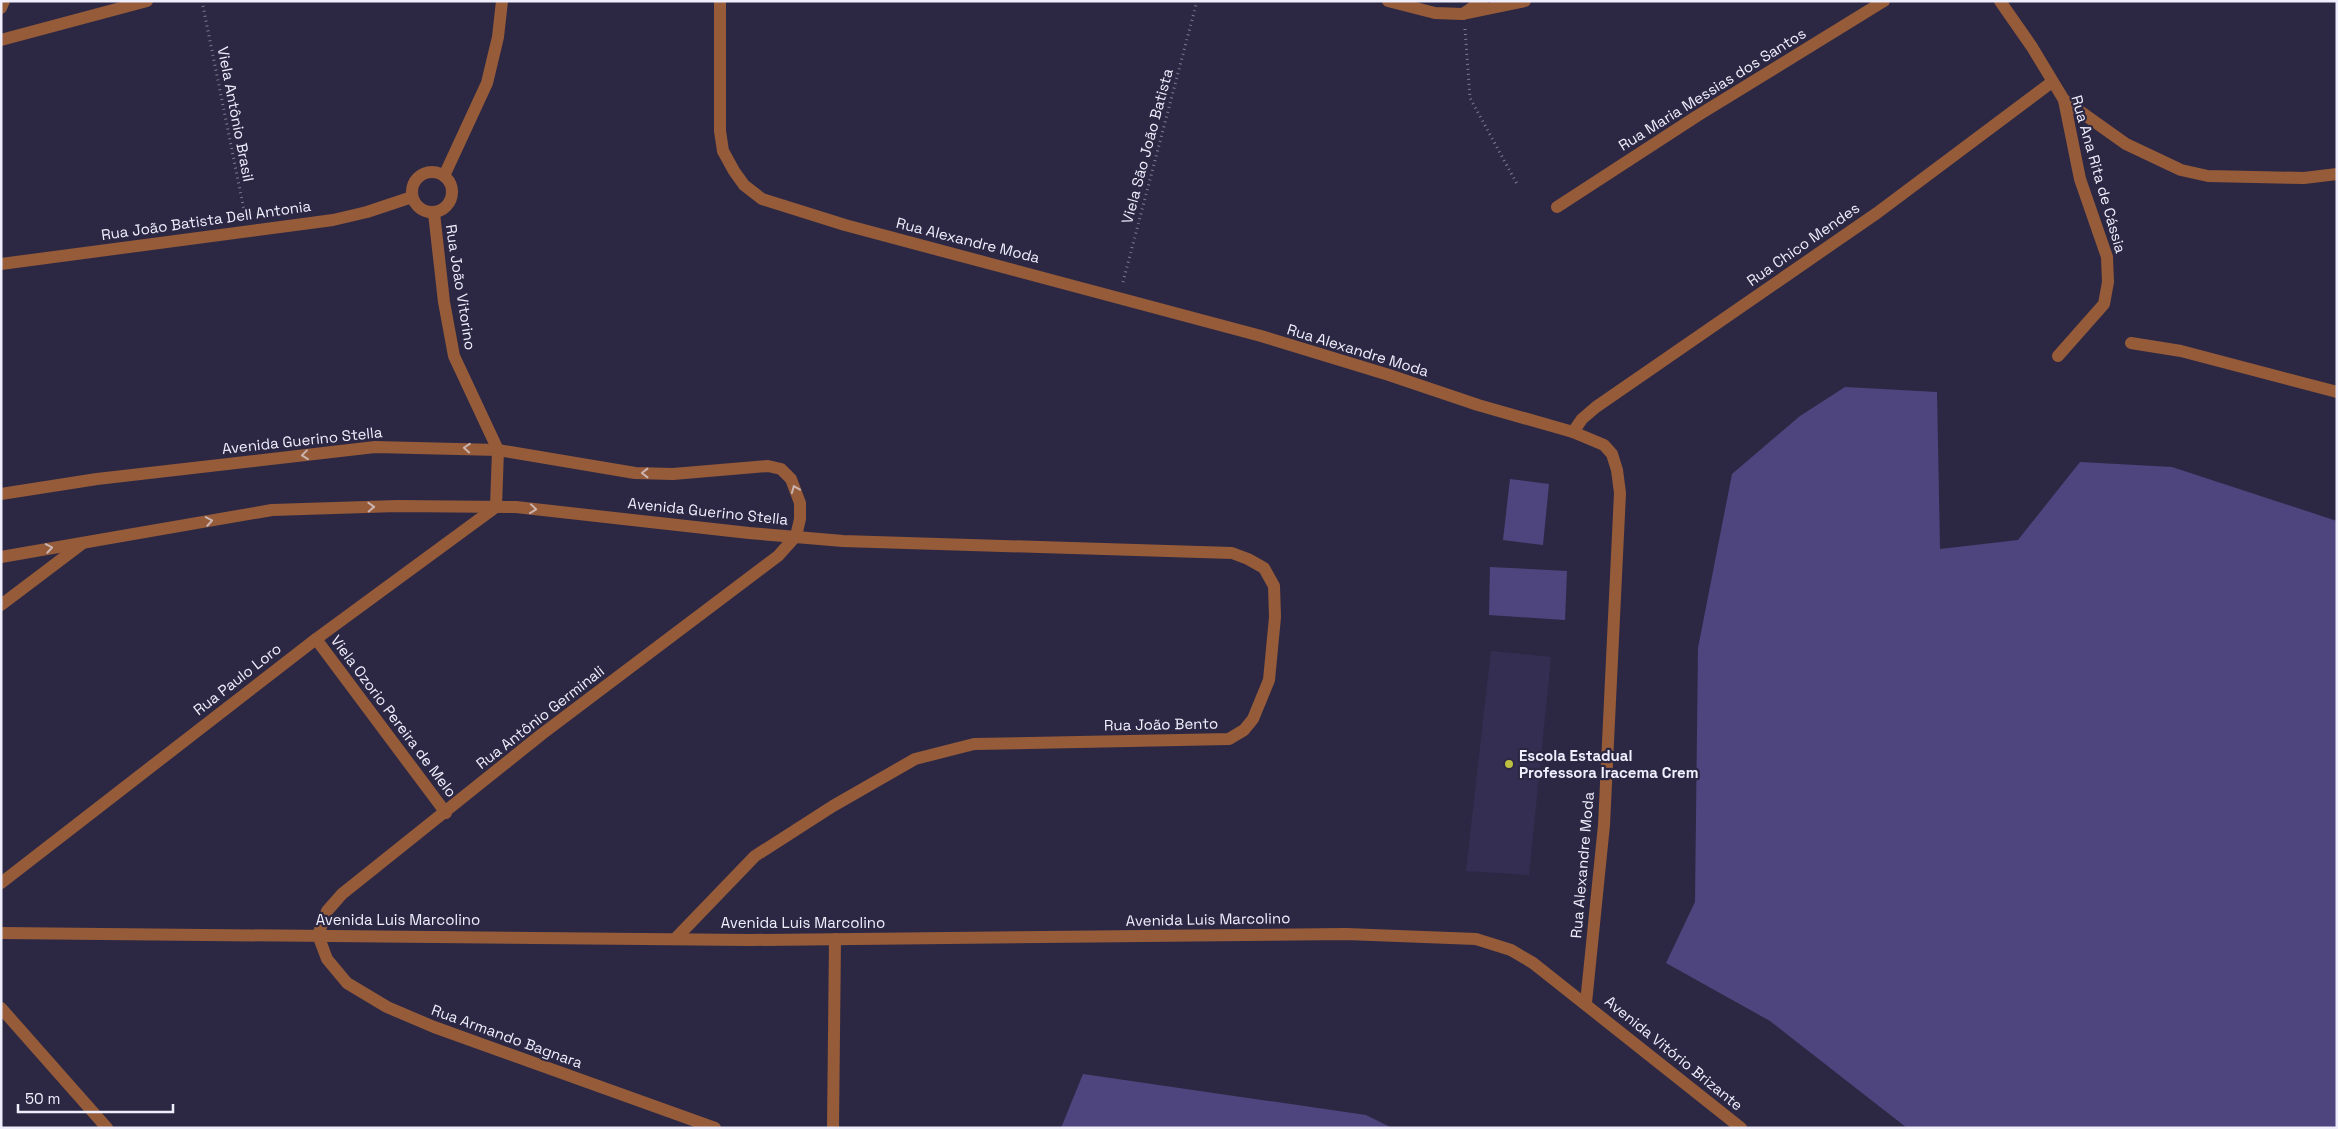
<svg xmlns="http://www.w3.org/2000/svg" width="2338" height="1129" font-family="'Space Grotesk',sans-serif">
	<rect width="100%" height="100%" fill="#2c2844"/>
	<polygon fill="#342f52" points="1491,651 1551,657 1529,875 1466,871"/>
	<g fill="#4f457e">
		<polygon points="1845,387 1937,392 1940,549 2018,540 2080,462 2172,467 2337,521 2337,1128 1907,1128 1770,1021 1666,963 1695,902 1698,648 1732,474 1800,416"/>
		<polygon points="1510,479 1549,484 1543,545 1503,540"/>
		<polygon points="1490,567 1567,571 1565,620 1489,615"/>
		<polygon points="1083,1074 1366,1115 1392,1128 1061,1128"/>
	</g>
	<g fill="none" stroke-linecap="round" stroke-linejoin="round">
		<g stroke="#7c7a90" stroke-width="3" stroke-dasharray="1 4" stroke-linecap="butt">
			<polyline points="202,1 245,215"/>
			<polyline points="1465,29 1470,98 1517,184"/>
			<polyline points="1123,282 1197,1"/>
		</g>
		<polyline stroke="#965b39" stroke-width="12" points="316,639 446,813"/>
		<g stroke="#965b39" stroke-width="12">
			<polyline points="720,1 720,131 723,151 734,171 744,185 762,199 845,225 1261,336 1389,375 1478,405 1573,432 1604,445 1612,454 1617,470 1620,493 1604,825 1586,1003"/>
			<polyline points="2000,1 2032,47 2064,100 2080,179 2107,257 2108,282 2104,304 2058,356"/>
			<polyline points="1,8 4,1"/>
			<polyline points="1463,14 1482,1"/>
			<polyline points="1,40 147,1"/>
			<polyline points="2064,100 2126,144 2181,170 2208,176 2304,178 2337,174"/>
			<circle cx="432" cy="192" r="20"/>
			<polyline points="444,176 487,83 498,37 502,1"/>
			<polyline points="1557,207 1697,116 1884,1"/>
			<polyline points="1,264 333,220 367,212 412,197"/>
			<polyline points="2131,343 2181,351 2337,392"/>
			<polyline points="1573,432 1582,419 1596,407 1877,213 2052,82"/>
			<polyline points="1,494 97,479 375,447 498,450 635,473 673,474 768,466 781,469 791,479 800,503 800,519 796,536 778,556 542,734 342,894 327,911 318,935 327,959 347,983 387,1007 434,1027 715,1128"/>
			<polyline points="1,557 272,510 397,506 516,507 749,533 843,541 1232,553 1248,559 1264,568 1274,586 1275,617 1269,680 1253,719 1244,730 1229,739 974,744 915,759 833,806 755,856 676,938"/>
			<polyline points="1,605 83,543"/>
			<polyline points="1,883 316,639 496,507 498,450 454,356 444,302 434,213"/>
			<polyline points="1,933 750,940 1346,934 1476,939 1511,950 1533,963 1741,1128"/>
			<polyline points="1,1008 107,1128"/>
			<polyline points="833,1128 835,939"/>
		</g>
		<polyline stroke="#965b39" stroke-width="12" points="1388,1 1435,13 1463,14 1525,1"/>
	</g>
	<defs><path id="oneway-chevron" d="M-2-3.5L2.5 0L-2 3.5" fill="none" stroke-width="1.6" stroke-linecap="round" stroke-linejoin="round" transform="scale(1.25)"/></defs>
	<g stroke="#cbb3af">
		<use href="#oneway-chevron" transform="translate(467 448) rotate(-176)"/>
		<use href="#oneway-chevron" transform="translate(305 455) rotate(173)"/>
		<use href="#oneway-chevron" transform="translate(645 473) rotate(-180)"/>
		<use href="#oneway-chevron" transform="translate(795 489) rotate(-112)"/>
		<use href="#oneway-chevron" transform="translate(371 507) rotate(-2)"/>
		<use href="#oneway-chevron" transform="translate(533 509) rotate(6)"/>
		<use href="#oneway-chevron" transform="translate(209 521) rotate(-10)"/>
		<use href="#oneway-chevron" transform="translate(49 548) rotate(-10)"/>
	</g>
	<circle fill="#bdbf43" stroke="#2c2844" stroke-width="2" cx="1509" cy="764" r="5"/>
	<g text-anchor="middle" dominant-baseline="central" stroke-width="4.5" stroke-linejoin="round" paint-order="stroke">
		<g font-size="15" fill="#efeefd" stroke="#2c2844">
			<text transform="translate(1712 89) rotate(-32)">Rua Maria Messias dos Santos</text>
			<text transform="translate(236 114) rotate(79)">Viela Antônio Brasil</text>
			<text transform="translate(1147 146) rotate(-75)">Viela São João Batista</text>
			<text transform="translate(2099 174) rotate(74)">Rua Ana Rita de Cássia</text>
			<text transform="translate(206 220) rotate(-8)">Rua João Batista Dell Antonia</text>
			<text transform="translate(968 240) rotate(14)">Rua Alexandre Moda</text>
			<text transform="translate(1803 244) rotate(-35)">Rua Chico Mendes</text>
			<text transform="translate(461 287) rotate(81)">Rua João Vitorino</text>
			<text transform="translate(1358 350) rotate(17)">Rua Alexandre Moda</text>
			<text transform="translate(302 440) rotate(-6)">Avenida Guerino Stella</text>
			<text transform="translate(708 511) rotate(6)">Avenida Guerino Stella</text>
			<text transform="translate(237 679) rotate(-38)">Rua Paulo Loro</text>
			<text transform="translate(394 716) rotate(53)">Viela Ozorio Pereira de Melo</text>
			<text transform="translate(540 717) rotate(-38)">Rua Antônio Germinali</text>
			<text transform="translate(1161 724) rotate(-1)">Rua João Bento</text>
			<text transform="translate(1582 865) rotate(-85)">Rua Alexandre Moda</text>
			<text x="398" y="919">Avenida Luis Marcolino</text>
			<text transform="translate(1208 919) rotate(-1)">Avenida Luis Marcolino</text>
			<text x="803" y="922">Avenida Luis Marcolino</text>
			<text transform="translate(507 1036) rotate(20)">Rua Armando Bagnara</text>
			<text transform="translate(1674 1053) rotate(39)">Avenida Vitório Brizante</text>
		</g>
		<g font-size="15" font-weight="bold" fill="#efeefd" stroke="#2c2844" text-anchor="start">
			<text x="1519" y="755">Escola Estadual<tspan x="1519" dy="17">Professora Iracema Crem</tspan></text>
		</g>
	</g>
	<rect width="2338" height="1129" fill="none" stroke="#efeefd" stroke-width="5"/>
	<path d="M18 1104v8h155v-8" fill="none" stroke="#efeefd" stroke-width="2.5"/>
	<text x="25" y="1104" font-size="15" fill="#efeefd" stroke="#2c2844" stroke-width="4" paint-order="stroke">50 m</text>
</svg>
